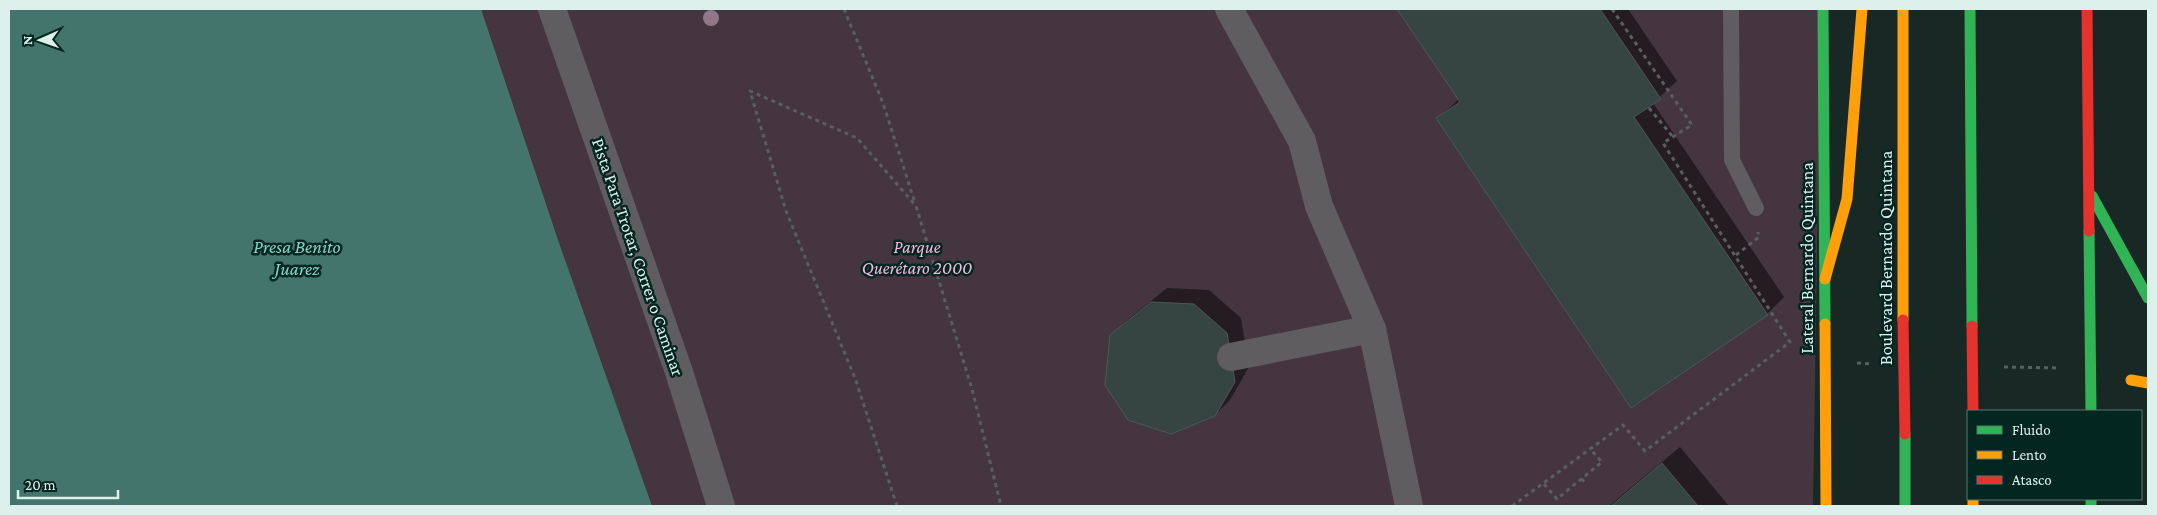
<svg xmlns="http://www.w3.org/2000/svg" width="2157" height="515" font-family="'Crimson Pro',serif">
	<rect width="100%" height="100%" fill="#172825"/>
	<polygon fill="#44353f" points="9,9 1821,9 1813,506 9,506"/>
	<polygon fill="#44756c" points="9,9 481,9 558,240 652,506 9,506"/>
	<g fill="#0007">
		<polygon points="1398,9 1628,9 1677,81 1653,103 1784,297 1767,314 1437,119 1459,99"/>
		<polygon points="1167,288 1209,290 1241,318 1249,367 1230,400 1215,415 1111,336 1126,321"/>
		<polygon points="1680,447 1729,506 1609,506"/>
	</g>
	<g fill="#374542" stroke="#4b5956">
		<polygon points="1397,9 1600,9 1661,99 1634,117 1768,315 1631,408 1436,118 1460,102"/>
		<polygon points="1151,302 1194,304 1227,333 1235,382 1215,416 1171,434 1128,420 1105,385 1110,335"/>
		<polygon points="1662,463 1698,506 1611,506"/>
	</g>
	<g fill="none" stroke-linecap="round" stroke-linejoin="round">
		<g stroke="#5b5e5f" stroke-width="3" stroke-dasharray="4 4" stroke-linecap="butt">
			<polyline points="844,9 883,103 915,203"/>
			<polyline points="1649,108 1673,137"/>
			<polyline points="1736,255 1759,237 1758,232"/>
			<polyline points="1857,363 1873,364"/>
			<polyline points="2004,367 2060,368"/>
			<polyline points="1581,479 1586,483"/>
			<polyline points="1544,484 1557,499 1602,462 1590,449"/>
			<polyline points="897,506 855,378 786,211 750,91 857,138 916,206 972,389 1001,506"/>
			<polyline points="1512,506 1623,425 1645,451 1790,342 1663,143 1692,125 1612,9"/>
		</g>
		<polyline stroke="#5f5d60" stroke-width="16" points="1731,9 1732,160 1756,208"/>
		<g stroke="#5f5d60" stroke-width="28">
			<polyline points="552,9 679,372 721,506"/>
			<polyline points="1229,9 1302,141 1319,206 1372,329 1409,506"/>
			<polyline points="1231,357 1372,329"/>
		</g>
		<g stroke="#30b455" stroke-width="11">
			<polyline points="1823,9 1825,324"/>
			<polyline points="1970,9 1972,326"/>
			<polyline points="2092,196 2148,298"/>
			<polyline points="2089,231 2091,411"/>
			<polyline points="1905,434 1905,506"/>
			<polyline points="2091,499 2091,506"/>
		</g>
		<g stroke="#ff9f0a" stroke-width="11">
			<polyline points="1903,9 1903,320"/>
			<polyline points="1825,279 1847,199 1862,9"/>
			<polyline points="1825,324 1826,506"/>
			<polyline points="2131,380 2148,383"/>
			<polyline points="1973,499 1973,506"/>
		</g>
		<polyline stroke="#e5322d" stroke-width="11" points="2087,9 2089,231"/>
		<g stroke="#e5322d" stroke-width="11">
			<polyline points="1903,320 1905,434"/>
			<polyline points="1972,326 1973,411"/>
		</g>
	</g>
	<circle fill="#92778b" cx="711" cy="18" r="8"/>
	<g text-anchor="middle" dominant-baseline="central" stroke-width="5" stroke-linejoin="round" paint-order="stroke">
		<g font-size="18" font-style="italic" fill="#f7b7de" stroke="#042621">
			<text x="917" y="247">Parque<tspan x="917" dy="21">Querétaro 2000</tspan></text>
		</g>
		<g font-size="18" fill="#def0ec" stroke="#042621">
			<text transform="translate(638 257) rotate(71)">Pista Para Trotar, Correr o Caminar</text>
			<text transform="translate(1807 258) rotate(-90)">Lateral Bernardo Quintana</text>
			<text transform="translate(1886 258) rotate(-90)">Boulevard Bernardo Quintana</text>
		</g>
		<g font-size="19" font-style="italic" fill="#7fd7c6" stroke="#042621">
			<text x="297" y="246">Presa Benito<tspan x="297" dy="22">Juarez</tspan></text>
		</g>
	</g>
	<rect width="2157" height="515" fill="none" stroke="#def0ec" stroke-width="20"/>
	<rect x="1967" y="410" width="175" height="90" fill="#042621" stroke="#5b7772"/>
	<rect x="1977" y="426" width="25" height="8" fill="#30b455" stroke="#5b7772"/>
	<text x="2012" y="435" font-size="15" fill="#def0ec">Fluido</text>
	<rect x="1977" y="451" width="25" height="8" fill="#ff9f0a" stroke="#5b7772"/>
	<text x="2012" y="460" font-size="15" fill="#def0ec">Lento</text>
	<rect x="1977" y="476" width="25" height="8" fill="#e5322d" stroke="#5b7772"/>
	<text x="2012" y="485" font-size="15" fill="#def0ec">Atasco</text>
	<g transform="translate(40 40) rotate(268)" stroke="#042621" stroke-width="4" paint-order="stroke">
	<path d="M0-4L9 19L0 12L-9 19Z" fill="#def0ec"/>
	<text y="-8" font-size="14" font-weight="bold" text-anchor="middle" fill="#def0ec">N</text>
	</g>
	<path d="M18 490v8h100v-8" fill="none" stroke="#def0ec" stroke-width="2.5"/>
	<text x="25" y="490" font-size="15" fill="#def0ec" stroke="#042621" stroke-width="4" paint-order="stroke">20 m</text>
</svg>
